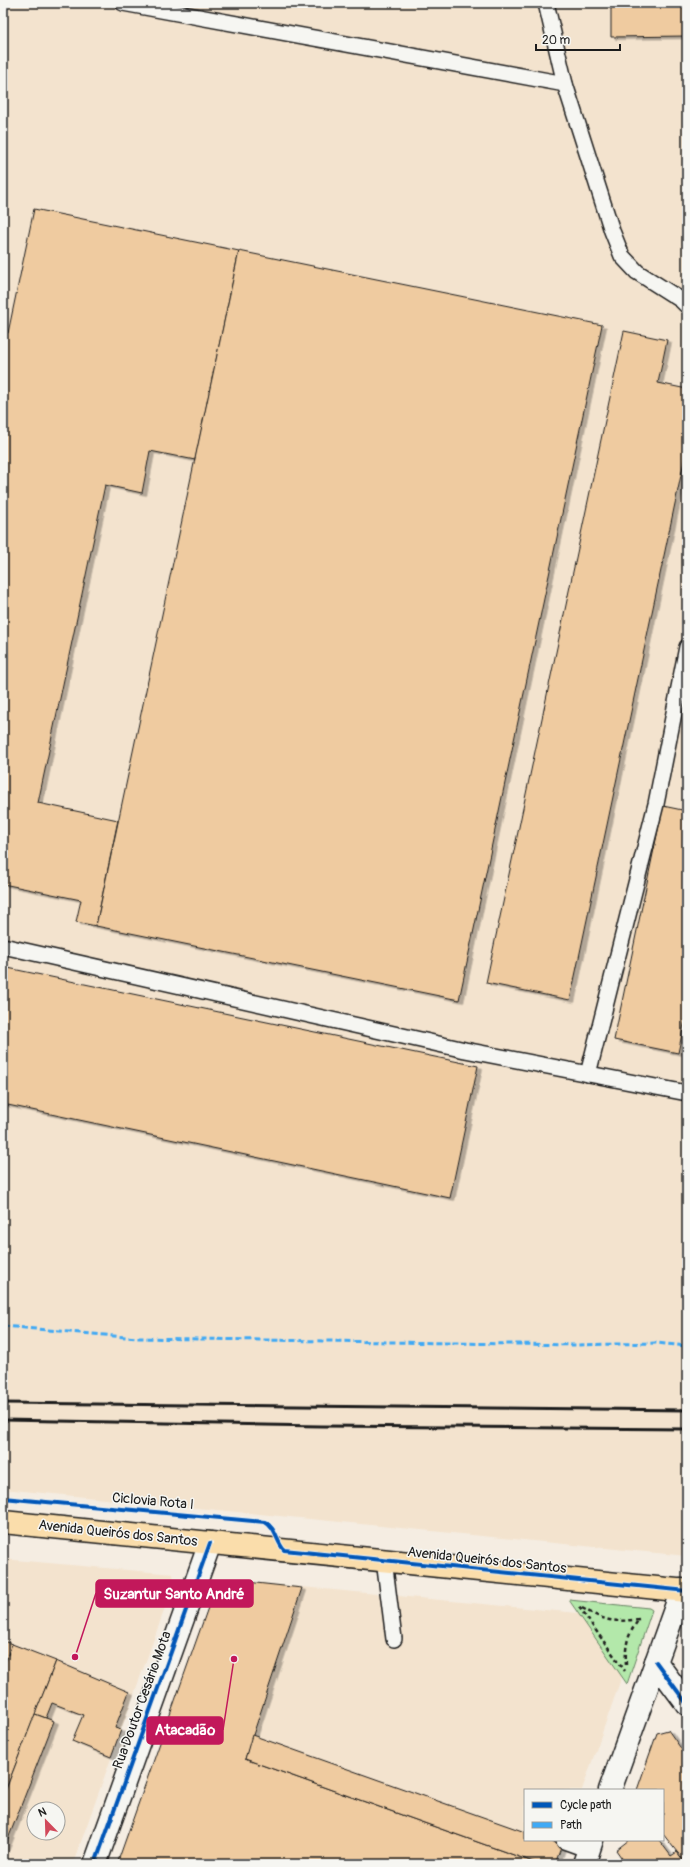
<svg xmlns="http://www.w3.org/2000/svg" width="690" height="1867" font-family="Pangolin,sans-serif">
	<defs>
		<filter id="shadow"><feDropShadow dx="4.5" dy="2.5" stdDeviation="0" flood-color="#0004"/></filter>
	</defs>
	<rect width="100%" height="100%" fill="#f5ede2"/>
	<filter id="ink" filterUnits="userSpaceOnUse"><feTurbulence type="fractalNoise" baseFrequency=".025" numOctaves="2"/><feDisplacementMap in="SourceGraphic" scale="8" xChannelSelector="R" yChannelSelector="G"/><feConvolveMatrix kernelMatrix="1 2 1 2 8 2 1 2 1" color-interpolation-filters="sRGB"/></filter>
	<g filter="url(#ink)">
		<g fill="#f3e3ce" fill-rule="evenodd">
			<polygon points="3,3 687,3 687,1556 3,1489"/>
			<path d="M 3,1559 L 173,1574 L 174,1583 L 73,1864 L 3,1864 ZM 34,1809 L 58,1809 L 58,1833 L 34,1833 Z"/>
			<polygon points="228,1580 578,1613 622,1676 582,1790 525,1790 525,1840 564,1840 555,1864 117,1864 216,1585"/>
		</g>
		<polygon fill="#b3e8aa" stroke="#688263" points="569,1600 649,1608 652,1610 627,1684"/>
		<g fill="#efcba0" stroke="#1c1c1c" filter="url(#shadow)">
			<polygon points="611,3 687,3 687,36 611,37"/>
			<polygon points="34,209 239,251 195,460 150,451 142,493 105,485 38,803 118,820 96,926 76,922 81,900 3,884 3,332 8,333"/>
			<polygon points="239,251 602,325 459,1000 96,926"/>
			<polygon points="624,331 667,340 658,383 687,389 687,447 570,1000 486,983"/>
			<polygon points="663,806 687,811 687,1010 678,1053 614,1040"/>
			<polygon points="3,967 478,1066 450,1198 3,1104"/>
			<polygon points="228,1580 302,1588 245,1759 539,1864 117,1864 216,1585"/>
			<polygon points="3,1641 12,1644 3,1668"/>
			<polygon points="12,1644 56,1661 3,1797 3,1668"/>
			<polygon points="56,1661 129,1692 115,1728 121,1730 111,1757 72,1741 83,1715 52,1703 46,1718 35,1714"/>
			<polygon points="35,1714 54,1721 3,1852 3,1797"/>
			<polygon points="668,1730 687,1757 687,1859 684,1861 663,1834 663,1790 637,1790 657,1733"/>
			<polygon points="252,1735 525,1832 525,1840 547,1840 562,1845 555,1864 539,1864 245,1759"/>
			<polygon points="629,1840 659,1840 671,1856 677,1852 686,1864 626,1864 616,1850"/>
		</g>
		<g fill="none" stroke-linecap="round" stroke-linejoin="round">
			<g stroke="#1c1c1c" stroke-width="18">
				<g id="service">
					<polyline points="123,3 565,84"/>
					<polyline points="546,3 565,84 612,231 622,256 637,272 681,300 687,306"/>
					<polyline points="3,946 465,1050 687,1093"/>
					<polyline points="588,1074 656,804 687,647"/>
					<polyline points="384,1560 394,1639"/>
					<polyline points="564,1841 589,1850"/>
				</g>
			</g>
			<g stroke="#1c1c1c" stroke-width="25">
				<polyline id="minor" points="95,1864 210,1543"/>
			</g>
			<g stroke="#1c1c1c" stroke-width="25">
				<polyline id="tertiary" points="656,1662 687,1704"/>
			</g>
			<g stroke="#1c1c1c" stroke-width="25">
				<g id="secondary">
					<polyline points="610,1790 682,1590"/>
					<polyline points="584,1864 592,1840"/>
				</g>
			</g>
			<g stroke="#1c1c1c" stroke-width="25">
				<polyline id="primary" points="3,1522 687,1591"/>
			</g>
			<g stroke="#1c1c1c" stroke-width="2.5" stroke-dasharray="4 3" stroke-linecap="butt">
				<polyline points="579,1607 625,1671"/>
				<path d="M 582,1608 C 606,1621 612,1623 639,1619"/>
				<path d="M 626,1665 C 625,1644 627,1636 639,1619"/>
			</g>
			<use href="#service" stroke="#f6f6f2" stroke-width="15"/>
			<use href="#minor" stroke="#f6f6f2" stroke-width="22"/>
			<use href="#tertiary" stroke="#f6f6f2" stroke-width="22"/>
			<use href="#secondary" stroke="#f6f6f2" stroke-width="22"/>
			<use href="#primary" stroke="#faddab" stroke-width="22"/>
			<g stroke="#1c1c1c" stroke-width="3">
				<polyline points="3,1403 687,1410"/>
				<polyline points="3,1420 321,1426 687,1429"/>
			</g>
			<polyline stroke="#3fa9f5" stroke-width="3" stroke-dasharray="6 3" stroke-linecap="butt" points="3,1326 137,1338 577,1345 656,1343 687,1346"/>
			<g stroke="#f6f6f2" stroke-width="6">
				<g id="cycleway">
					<path d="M 3,1498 L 265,1522 C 276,1528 276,1541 284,1550 L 687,1591"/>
					<polyline points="656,1662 687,1704"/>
					<polyline points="95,1864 210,1543"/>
				</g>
			</g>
			<use href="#cycleway" stroke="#0057b8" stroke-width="4"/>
		</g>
	</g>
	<g text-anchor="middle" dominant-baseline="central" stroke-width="3" stroke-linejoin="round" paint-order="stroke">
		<g font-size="14" fill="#1c1c1c" stroke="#f6f6f2">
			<text transform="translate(153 1501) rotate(5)">Ciclovia Rota I</text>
			<text transform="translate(118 1533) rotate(6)">Avenida Queirós dos Santos</text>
			<text transform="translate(487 1560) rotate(6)">Avenida Queirós dos Santos</text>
			<text transform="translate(142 1700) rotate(-70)">Rua Doutor Cesário Mota</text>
		</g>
	</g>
	<path fill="none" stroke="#c2185b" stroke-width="1.5" d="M75 1657L96 1593M234 1659L223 1730"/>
	<g fill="#c2185b" stroke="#f6f6f2" stroke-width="1.5">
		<circle cx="75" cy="1657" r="4"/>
		<circle cx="234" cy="1659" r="4"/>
	</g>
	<g fill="#c2185b" stroke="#c2185b" stroke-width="1.5">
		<rect x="96" y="1580" width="157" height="27" rx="4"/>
		<rect x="147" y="1717" width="76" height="27" rx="4"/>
	</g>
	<g font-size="15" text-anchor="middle" font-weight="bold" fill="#fff">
		<text x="174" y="1599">Suzantur Santo André</text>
		<text x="185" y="1735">Atacadão</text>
	</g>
	<rect width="690" height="1867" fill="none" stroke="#f6f6f2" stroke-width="16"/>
	<rect x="8" y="8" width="674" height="1851" fill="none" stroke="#1c1c1c" stroke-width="1.5" filter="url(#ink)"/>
	<rect x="524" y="1789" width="140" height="52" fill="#f6f6f2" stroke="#9f9f9c"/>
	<rect x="532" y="1802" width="20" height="6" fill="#0057b8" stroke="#9f9f9c"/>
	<text x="560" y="1809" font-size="12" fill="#1c1c1c">Cycle path</text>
	<rect x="532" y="1822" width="20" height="6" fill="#3fa9f5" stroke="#9f9f9c"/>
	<text x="560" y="1829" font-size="12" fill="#1c1c1c">Path</text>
	<g transform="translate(46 1821) rotate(337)"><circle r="19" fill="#f6f6f2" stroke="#9f9f9c"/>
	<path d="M0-3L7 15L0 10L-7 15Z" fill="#d1495b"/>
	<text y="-6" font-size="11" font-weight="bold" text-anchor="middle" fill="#1c1c1c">N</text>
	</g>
	<path d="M536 44v6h84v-6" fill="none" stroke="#1c1c1c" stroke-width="2"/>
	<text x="542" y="44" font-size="12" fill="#1c1c1c" stroke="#f6f6f2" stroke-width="3" paint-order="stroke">20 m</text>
</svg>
